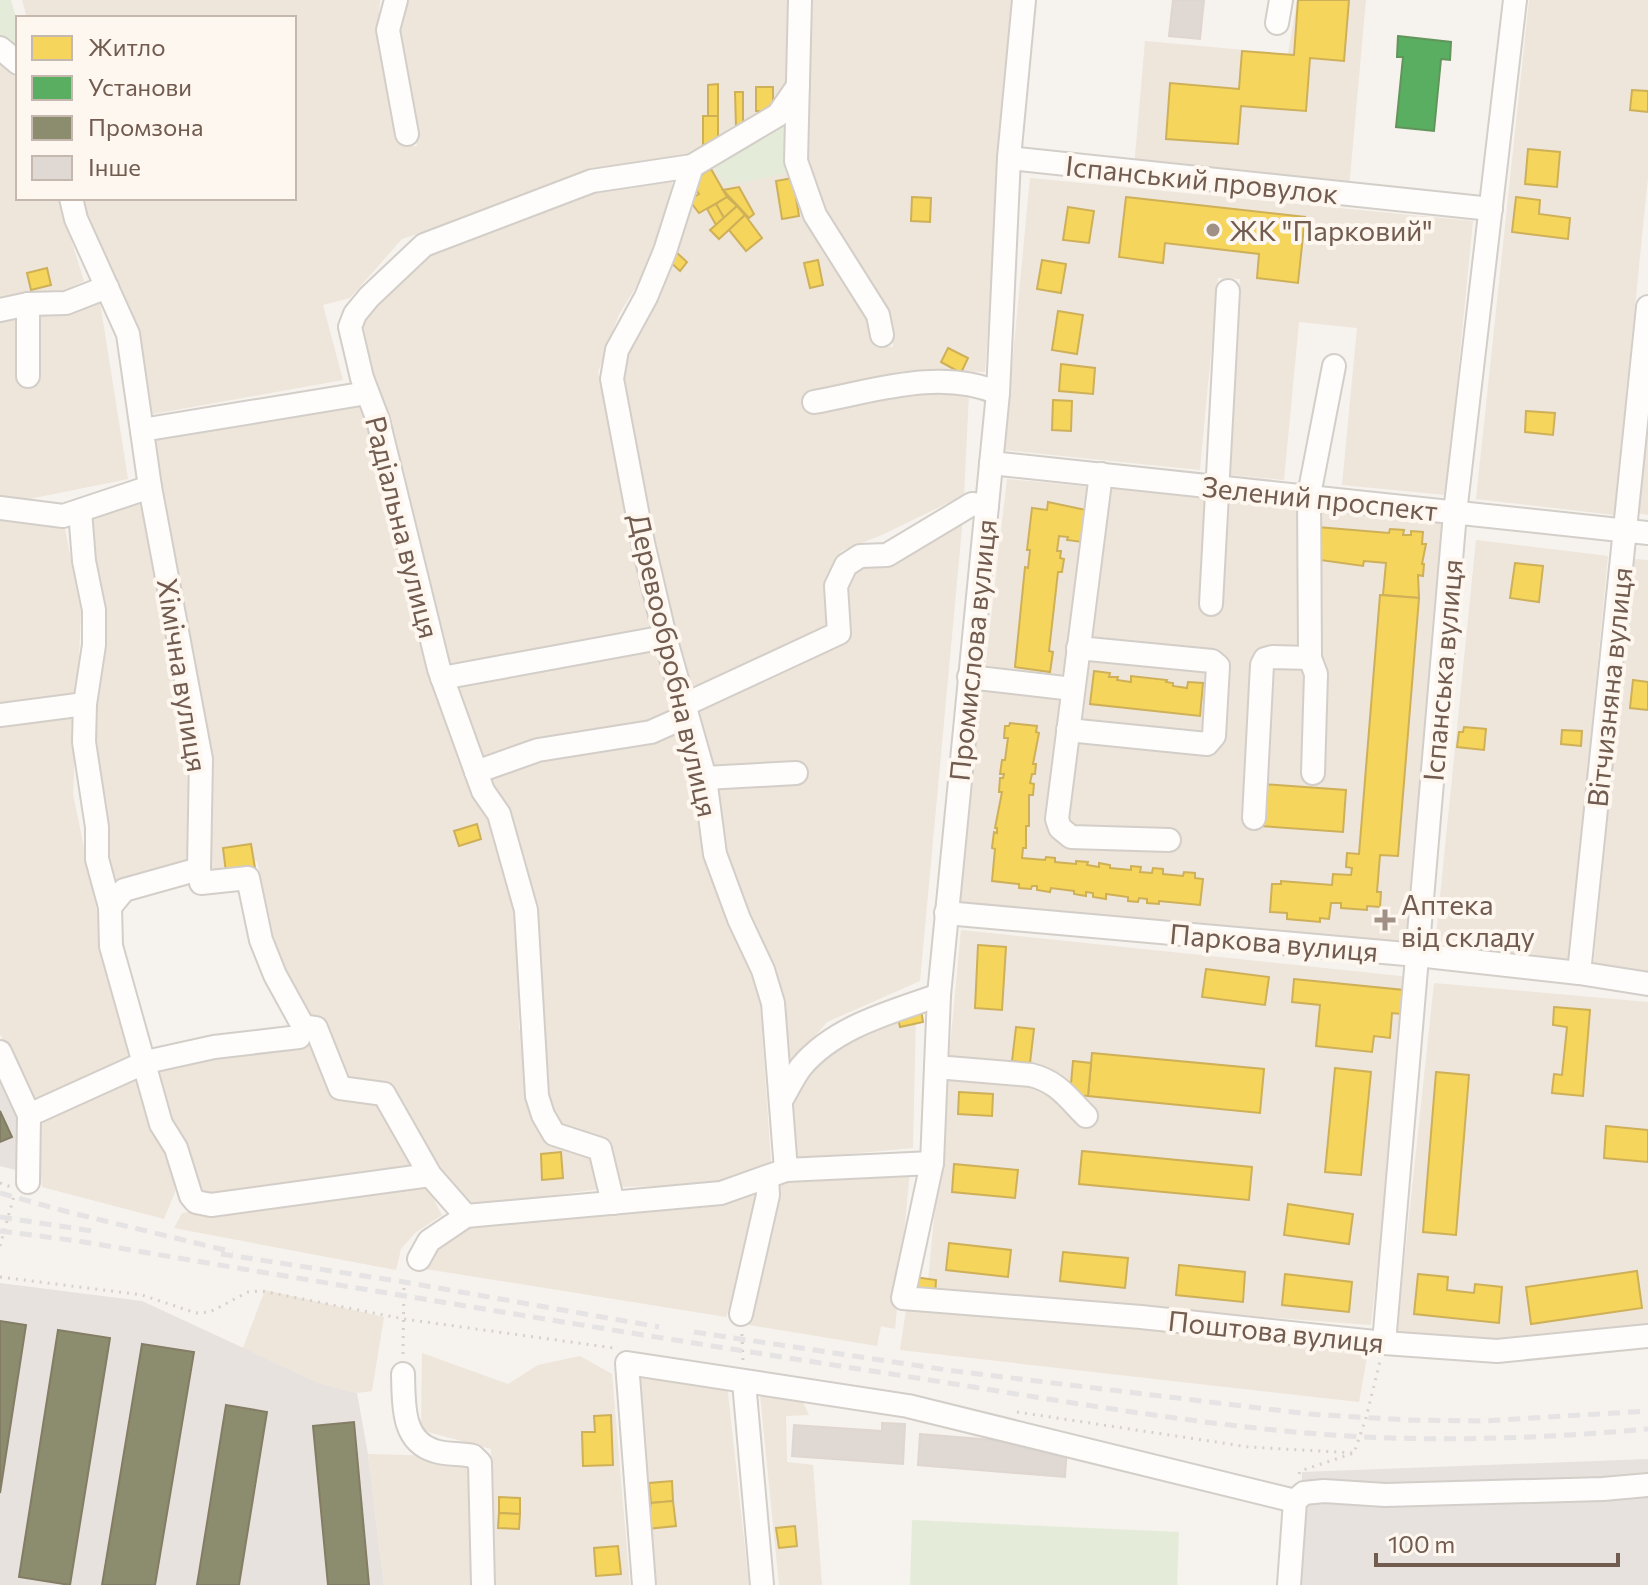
<svg xmlns="http://www.w3.org/2000/svg" width="1648" height="1585" font-family="Commissioner,sans-serif">
	<rect width="100%" height="100%" fill="#f6f2ed"/>
	<g fill="#eee5db">
		<polygon points="22,0 380,0 378,28 404,146 417,146 397,31 404,0 794,0 794,84 775,114 694,161 580,180 402,239 350,298 323,305 343,380 148,415 81,198 294,198 294,18 27,18"/>
		<polygon points="810,0 1011,0 985,372 926,370 805,398 810,413 927,389 969,394 964,495 884,534 841,551 828,580 831,615 827,629 688,695 650,543 621,384 625,355 689,176 711,164 794,172 868,318 877,346 893,347 892,325 825,216 805,163"/>
		<polygon points="1297,0 1366,0 1349,188 1134,168 1145,41 1288,54"/>
		<polygon points="1529,0 1648,0 1648,177 1614,515 1476,499"/>
		<polygon points="0,62 18,79 18,198 58,198 84,281 53,297 0,300"/>
		<polygon points="1030,178 1473,221 1446,495 1342,485 1357,328 1299,322 1284,480 1222,474 1240,279 1218,278 1200,470 1004,450"/>
		<polygon points="672,181 670,220 654,258 619,314 598,372 649,628 448,669 359,346 360,315 432,248 599,188"/>
		<polygon points="99,296 128,479 24,500 0,500 0,316"/>
		<polygon points="363,401 493,825 516,911 519,1029 527,1034 551,1138 595,1152 599,1189 457,1209 387,1090 342,1083 282,974 257,861 250,861 209,880 147,435"/>
		<polygon points="1648,413 1648,515 1637,513"/>
		<polygon points="1007,479 1453,521 1414,953 958,904"/>
		<polygon points="144,499 188,754 188,859 112,890 101,826 95,725 100,651 91,518"/>
		<polygon points="0,516 65,529 81,611 73,794 101,931 134,1058 33,1107 0,1034"/>
		<polygon points="963,517 920,981 827,1022 799,1055 789,1072 728,863 716,786 807,779 802,767 710,768 689,708 844,638 841,589 853,568"/>
		<polygon points="1476,540 1608,556 1568,972 1434,956"/>
		<polygon points="1633,559 1648,560 1648,975 1593,968"/>
		<polygon points="658,646 675,714 651,724 479,763 452,682"/>
		<polygon points="680,732 699,829 759,987 771,1162 724,1185 613,1187 602,1144 559,1132 543,1097 506,811 491,778 563,756"/>
		<polygon points="961,930 1410,977 1371,1325 927,1292"/>
		<polygon points="1434,983 1648,1002 1648,1326 1503,1344 1396,1338"/>
		<polygon points="916,1011 913,1148 793,1159 790,1104 810,1071 845,1040"/>
		<polygon points="313,1038 335,1097 380,1103 421,1169 199,1199 171,1126 154,1069"/>
		<polygon points="141,1076 148,1124 172,1155 175,1192 164,1219 42,1187 36,1120"/>
		<polygon points="910,1171 895,1329 881,1326 877,1346 743,1324 777,1181"/>
		<polygon points="423,1179 442,1215 415,1233 401,1249 396,1270 174,1228 182,1213"/>
		<polygon points="759,1186 750,1250 726,1317 426,1269 432,1243 471,1218"/>
		<polygon points="265,1290 384,1317 372,1391 357,1393 319,1383 243,1348"/>
		<polygon points="907,1303 1369,1346 1359,1402 900,1350"/>
		<polygon points="422,1353 508,1384 538,1365 580,1356 612,1374 630,1585 493,1585 491,1449 421,1430"/>
		<polygon points="638,1378 727,1384 749,1585 650,1585 646,1529 649,1483"/>
		<polygon points="760,1395 802,1400 809,1415 786,1416 787,1462 813,1465 822,1585 779,1585"/>
		<polygon points="368,1454 471,1457 474,1585 384,1585"/>
	</g>
	<g fill="#e8e2de">
		<polygon points="0,1065 22,1113 23,1172 0,1166"/>
		<polygon points="0,1283 142,1301 319,1383 357,1393 368,1454 384,1585 0,1585"/>
		<polygon points="1648,1459 1648,1585 1299,1585 1302,1472"/>
	</g>
	<g fill="#e4ecd9">
		<polygon points="0,0 11,0 18,24 18,50 0,37"/>
		<polygon points="785,124 794,172 726,186 711,164 767,130"/>
		<polygon points="912,1520 1179,1532 1177,1585 910,1585"/>
	</g>
	<g fill="#f6d55c" stroke="#ceb058" stroke-width="2">
		<polygon points="1298,0 1349,0 1344,61 1310,58 1306,111 1241,106 1238,144 1166,139 1170,83 1239,89 1242,51 1294,55"/>
		<polygon points="718,84 718,116 708,116 708,85"/>
		<polygon points="756,87 773,87 773,112 756,111"/>
		<polygon points="1632,90 1648,91 1648,112 1630,110"/>
		<polygon points="735,92 743,92 743,127 736,127"/>
		<polygon points="703,116 718,116 718,145 703,144"/>
		<polygon points="1528,149 1560,152 1557,187 1525,184"/>
		<polygon points="711,169 727,197 699,213 689,200 699,194 691,181"/>
		<polygon points="793,178 799,216 782,219 776,181"/>
		<polygon points="739,187 754,214 749,218 723,190"/>
		<polygon points="727,197 737,206 724,218 716,204"/>
		<polygon points="912,197 931,198 930,222 911,221"/>
		<polygon points="1126,197 1305,217 1298,283 1257,278 1259,254 1165,243 1163,263 1119,257"/>
		<polygon points="1516,197 1540,200 1539,214 1570,218 1568,239 1512,232"/>
		<polygon points="716,204 724,218 716,225 707,209"/>
		<polygon points="737,206 745,215 719,239 710,230"/>
		<polygon points="1068,207 1094,211 1089,243 1063,240"/>
		<polygon points="745,215 762,238 746,251 729,230"/>
		<polygon points="675,251 687,262 680,271 668,260"/>
		<polygon points="818,260 823,285 810,288 804,263"/>
		<polygon points="1042,260 1066,264 1061,293 1037,289"/>
		<polygon points="47,268 51,285 31,290 27,273"/>
		<polygon points="1058,311 1083,315 1077,354 1052,350"/>
		<polygon points="948,348 968,358 961,373 941,362"/>
		<polygon points="1061,364 1095,368 1093,394 1059,391"/>
		<polygon points="1053,400 1072,401 1071,431 1052,430"/>
		<polygon points="1526,411 1555,413 1553,435 1525,432"/>
		<polygon points="1048,502 1086,510 1082,542 1067,540 1068,537 1059,536 1057,551 1061,551 1060,558 1064,559 1062,572 1058,572 1049,651 1053,652 1050,672 1015,667 1025,567 1028,568 1030,550 1027,550 1032,508 1047,510"/>
		<polygon points="1317,527 1389,533 1390,529 1404,530 1403,535 1411,535 1411,531 1423,532 1422,544 1426,544 1422,564 1424,564 1423,576 1418,575 1419,598 1383,595 1386,563 1364,561 1363,566 1320,560 1321,541 1316,541"/>
		<polygon points="1515,563 1543,566 1539,602 1510,598"/>
		<polygon points="1380,595 1419,598 1398,856 1380,855 1377,892 1381,892 1380,907 1367,906 1367,910 1341,908 1341,903 1331,903 1329,919 1320,918 1320,922 1287,919 1287,913 1270,912 1272,884 1281,884 1281,881 1332,885 1333,874 1351,875 1352,868 1346,867 1347,853 1359,854"/>
		<polygon points="1094,671 1110,673 1109,677 1118,677 1117,680 1131,682 1131,676 1167,680 1166,682 1173,683 1173,686 1187,688 1188,682 1203,683 1200,716 1090,704"/>
		<polygon points="1633,680 1648,682 1648,710 1630,708"/>
		<polygon points="1010,723 1037,726 1036,732 1039,733 1033,764 1036,764 1035,774 1032,774 1030,783 1034,784 1033,795 1029,795 1029,826 1026,826 1026,848 1023,848 1022,858 1045,860 1046,857 1055,858 1055,862 1076,864 1076,861 1088,862 1087,865 1099,867 1099,863 1110,865 1110,868 1131,870 1131,866 1141,867 1140,872 1152,873 1153,868 1163,869 1163,874 1183,876 1184,872 1195,873 1195,878 1203,879 1200,905 1159,901 1159,904 1147,903 1147,899 1139,898 1138,902 1128,901 1128,897 1106,894 1106,899 1093,897 1093,893 1086,892 1086,896 1074,894 1074,891 1051,888 1050,892 1037,890 1037,886 1032,886 1031,889 1019,888 1019,884 992,881 995,849 992,848 994,832 997,833 997,828 995,828 1002,792 999,792 1000,778 1003,778 1004,774 1000,774 1002,760 1005,760 1008,738 1004,738 1005,726 1009,726"/>
		<polygon points="1464,727 1486,729 1484,750 1457,747 1459,732 1463,732"/>
		<polygon points="1562,730 1582,731 1581,746 1561,744"/>
		<polygon points="1263,784 1346,790 1343,832 1260,826"/>
		<polygon points="477,824 481,839 459,846 454,831"/>
		<polygon points="251,844 255,868 226,872 223,848"/>
		<polygon points="978,945 1006,947 1002,1010 975,1008"/>
		<polygon points="1206,969 1269,977 1265,1005 1202,997"/>
		<polygon points="1294,979 1404,990 1401,1014 1392,1013 1390,1038 1374,1036 1372,1052 1316,1046 1320,1005 1292,1002"/>
		<polygon points="1554,1007 1590,1010 1583,1096 1552,1093 1554,1074 1562,1075 1567,1027 1553,1025"/>
		<polygon points="921,1009 923,1022 900,1027 897,1014"/>
		<polygon points="1016,1027 1034,1029 1030,1063 1012,1061"/>
		<polygon points="1092,1053 1264,1069 1260,1113 1088,1096"/>
		<polygon points="1073,1061 1091,1063 1088,1096 1070,1095"/>
		<polygon points="1335,1068 1371,1072 1361,1175 1325,1172"/>
		<polygon points="1436,1072 1469,1075 1456,1235 1423,1232"/>
		<polygon points="959,1092 993,1094 992,1116 958,1114"/>
		<polygon points="1606,1126 1648,1130 1648,1162 1604,1158"/>
		<polygon points="1082,1151 1252,1167 1249,1200 1079,1184"/>
		<polygon points="561,1152 563,1178 542,1180 541,1154"/>
		<polygon points="954,1164 1018,1170 1015,1198 952,1192"/>
		<polygon points="1288,1204 1353,1214 1349,1244 1284,1235"/>
		<polygon points="949,1243 1011,1250 1008,1277 946,1270"/>
		<polygon points="1063,1252 1128,1258 1125,1288 1060,1281"/>
		<polygon points="1179,1265 1245,1272 1243,1302 1176,1295"/>
		<polygon points="1637,1271 1642,1308 1531,1324 1526,1287"/>
		<polygon points="1285,1274 1352,1282 1349,1312 1282,1305"/>
		<polygon points="1418,1274 1448,1277 1447,1290 1474,1293 1475,1284 1502,1287 1499,1323 1414,1314"/>
		<polygon points="915,1277 936,1280 935,1297 913,1295"/>
		<polygon points="611,1415 613,1465 583,1466 582,1432 595,1432 594,1416"/>
		<polygon points="672,1481 673,1501 651,1503 649,1483"/>
		<polygon points="499,1497 520,1498 520,1514 499,1513"/>
		<polygon points="673,1501 676,1526 646,1529 651,1503"/>
		<polygon points="499,1513 520,1514 519,1529 498,1528"/>
		<polygon points="795,1526 797,1546 779,1548 776,1528"/>
		<polygon points="618,1546 621,1574 596,1576 594,1548"/>
	</g>
	<polygon fill="#5aae61" stroke="#61955c" stroke-width="2" points="1398,36 1451,42 1450,60 1441,59 1434,131 1396,127 1403,57 1397,57"/>
	<g fill="#8c8c6e" stroke="#847d65" stroke-width="2">
		<polygon points="0,1111 12,1137 0,1142"/>
		<polygon points="0,1321 26,1325 0,1493"/>
		<polygon points="58,1330 110,1338 70,1585 19,1577"/>
		<polygon points="142,1344 194,1352 155,1585 102,1585"/>
		<polygon points="226,1405 267,1412 239,1585 197,1585"/>
		<polygon points="354,1422 369,1585 328,1585 313,1426"/>
	</g>
	<g fill="#dfd8d3" stroke="#dfd6d0" stroke-width="2">
		<polygon points="1173,0 1204,0 1200,39 1169,36"/>
		<polygon points="882,1423 905,1424 903,1464 792,1456 794,1425 882,1431"/>
		<polygon points="920,1434 1067,1446 1065,1477 918,1465"/>
	</g>
	<g fill="none" stroke-linecap="round" stroke-linejoin="round">
		<g stroke="#d3cec8" stroke-width="26">
			<g id="minor">
				<polyline points="396,0 388,30 407,134"/>
				<polyline points="800,0 796,161 815,215 878,315 882,335"/>
				<polyline points="1024,0 1009,158 998,393 939,995 932,1163 903,1298 1141,1317 1384,1343 1497,1351 1648,1336"/>
				<polyline points="1277,23 1281,0"/>
				<polyline points="0,48 18,63"/>
				<polyline points="1009,158 1491,209"/>
				<polyline points="692,166 665,251 646,297 617,350 612,379 643,543 665,637 705,778 715,854 739,919 763,970 773,1003 786,1170"/>
				<polyline points="71,198 76,219 128,334 150,487 201,759 199,869 201,883 248,878 261,940 275,975 303,1026 316,1028 340,1088 384,1094 430,1175 466,1216"/>
				<polyline points="0,310 28,304 66,303 107,287"/>
				<polyline points="28,376 28,304"/>
				<path d="M 814,402 C 874,391 940,368 998,393"/>
				<polyline points="142,430 367,393"/>
				<polyline points="991,463 1648,533"/>
				<polyline points="1101,474 1057,819 1060,828 1071,837 1169,840"/>
				<polyline points="0,508 63,516 150,487"/>
				<polyline points="80,511 84,561 94,610 94,645 85,704 84,742 97,827 97,859 110,907 111,946 161,1124 176,1148 191,1196 196,1202 211,1205 430,1175"/>
				<polyline points="1211,604 1228,291"/>
				<polyline points="969,677 1073,689"/>
				<polyline points="442,678 665,637"/>
				<polyline points="684,705 839,633 836,586 846,565 860,556 887,555 972,504 987,506"/>
				<polyline points="0,715 85,704"/>
				<polyline points="1068,730 1207,744 1214,736 1218,666 1212,661 1078,648"/>
				<polyline points="476,772 538,750 651,732 687,716"/>
				<polyline points="1313,773 1316,674 1310,658 1309,495 1334,366"/>
				<polyline points="705,778 796,773"/>
				<polyline points="1254,818 1262,665 1265,659 1272,657 1310,658"/>
				<polyline points="110,907 124,890 199,869"/>
				<polyline points="946,913 1417,955 1579,973 1648,984"/>
				<polyline points="1579,973 1648,307"/>
				<polyline points="0,1052 29,1115 28,1182"/>
				<path d="M 936,1067 L 1031,1075 C 1058,1082 1067,1097 1086,1116"/>
				<path d="M 782,1099 C 788,1089 794,1076 801,1067 C 835,1026 892,1012 939,995"/>
				<polyline points="29,1115 146,1062 214,1047 299,1037 303,1026"/>
				<polyline points="613,1203 600,1149 554,1134 543,1115 537,1096 526,910 499,814 483,791 439,669 378,420 362,378 350,327 355,314 369,297 424,245 592,181 692,166 778,115 798,86"/>
				<polyline points="419,1259 429,1241 466,1216 721,1193 786,1170 932,1163"/>
				<polyline points="741,1314 768,1195 767,1177"/>
				<polyline points="1384,1343 1455,513 1515,0"/>
				<path d="M 403,1374 C 404,1403 401,1441 435,1451 C 447,1455 461,1453 473,1456 L 480,1463 L 483,1585"/>
				<polyline points="744,1382 762,1585"/>
				<polyline points="1295,1501 1304,1493 1324,1491 1385,1495 1603,1489 1648,1485"/>
				<polyline points="644,1585 627,1363 908,1406 1295,1501"/>
				<polyline points="1289,1585 1295,1501"/>
			</g>
		</g>
		<g stroke="#d7d0cc" stroke-width="3" stroke-dasharray="2 6" stroke-linecap="butt">
			<polyline points="0,1183 11,1187"/>
			<polyline points="0,1246 14,1196"/>
			<polyline points="0,1277 142,1295 196,1313 210,1312 248,1292 262,1291 404,1319 614,1348"/>
			<polyline points="742,1334 743,1362"/>
			<polyline points="403,1354 404,1282 408,1275"/>
			<polyline points="1017,1412 1249,1447 1354,1453"/>
			<polyline points="1299,1474 1300,1471 1354,1453 1366,1418 1380,1361"/>
		</g>
		<use href="#minor" stroke="#fefdfc" stroke-width="22"/>
		<g stroke="#e5e3e4" stroke-width="5" stroke-dasharray="12 8" stroke-linecap="butt">
			<polyline points="0,1193 68,1212 233,1252"/>
			<polyline points="0,1217 99,1232"/>
			<path d="M 0,1231 L 78,1241 C 343,1286 607,1330 872,1371 C 1016,1393 1161,1420 1306,1433 C 1420,1443 1535,1439 1648,1429"/>
			<polyline points="221,1254 404,1282 659,1327"/>
			<polyline points="694,1332 954,1371 1309,1414 1407,1420 1483,1421 1648,1411"/>
		</g>
	</g>
	<g fill="#a09086" stroke="#fdf7ef" stroke-width="3">
		<circle cx="1213" cy="230" r="8"/>
		<path d="M1381 908h8v8h8v8h-8v8h-8v-8h-8v-8h8z"/>
	</g>
	<g text-anchor="middle" dominant-baseline="central" stroke-width="8" stroke-linejoin="round" paint-order="stroke">
		<g font-size="28" fill="#725b4f" stroke="#fdf7ef">
			<text transform="translate(1202 179) rotate(6)">Іспанський провулок</text>
			<text transform="translate(1320 498) rotate(6)">Зелений проспект</text>
			<text transform="translate(403 527) rotate(76)">Радіальна вулиця</text>
			<text transform="translate(972 650) rotate(-84)">Промислова вулиця</text>
			<text transform="translate(674 665) rotate(77)">Деревообробна вулиця</text>
			<text transform="translate(1442 670) rotate(-85)">Іспанська вулиця</text>
			<text transform="translate(183 675) rotate(81)">Хімічна вулиця</text>
			<text transform="translate(1609 687) rotate(-84)">Вітчизняна вулиця</text>
			<text transform="translate(1274 942) rotate(5)">Паркова вулиця</text>
			<text transform="translate(1276 1331) rotate(6)">Поштова вулиця</text>
		</g>
		<g font-size="28" fill="#725b4f" stroke="#fdf7ef" text-anchor="start">
			<text x="1229" y="230">ЖК "Парковий"</text>
			<text x="1401" y="904">Аптека<tspan x="1401" dy="32">від складу</tspan></text>
		</g>
	</g>
	<rect x="16" y="16" width="280" height="184" fill="#fdf7ef" stroke="#c5b9af" stroke-width="2"/>
	<rect x="32" y="36" width="40" height="24" fill="#f6d55c" stroke="#c5b9af" stroke-width="2"/>
	<text x="88" y="56" font-size="24" fill="#725b4f">Житло</text>
	<rect x="32" y="76" width="40" height="24" fill="#5aae61" stroke="#c5b9af" stroke-width="2"/>
	<text x="88" y="96" font-size="24" fill="#725b4f">Установи</text>
	<rect x="32" y="116" width="40" height="24" fill="#8c8c6e" stroke="#c5b9af" stroke-width="2"/>
	<text x="88" y="136" font-size="24" fill="#725b4f">Промзона</text>
	<rect x="32" y="156" width="40" height="24" fill="#dfd8d3" stroke="#c5b9af" stroke-width="2"/>
	<text x="88" y="176" font-size="24" fill="#725b4f">Інше</text>
	<path d="M1376 1553v12h242v-12" fill="none" stroke="#725b4f" stroke-width="4"/>
	<text x="1388" y="1553" font-size="24" fill="#725b4f" stroke="#fdf7ef" stroke-width="6" paint-order="stroke">100 m</text>
</svg>
